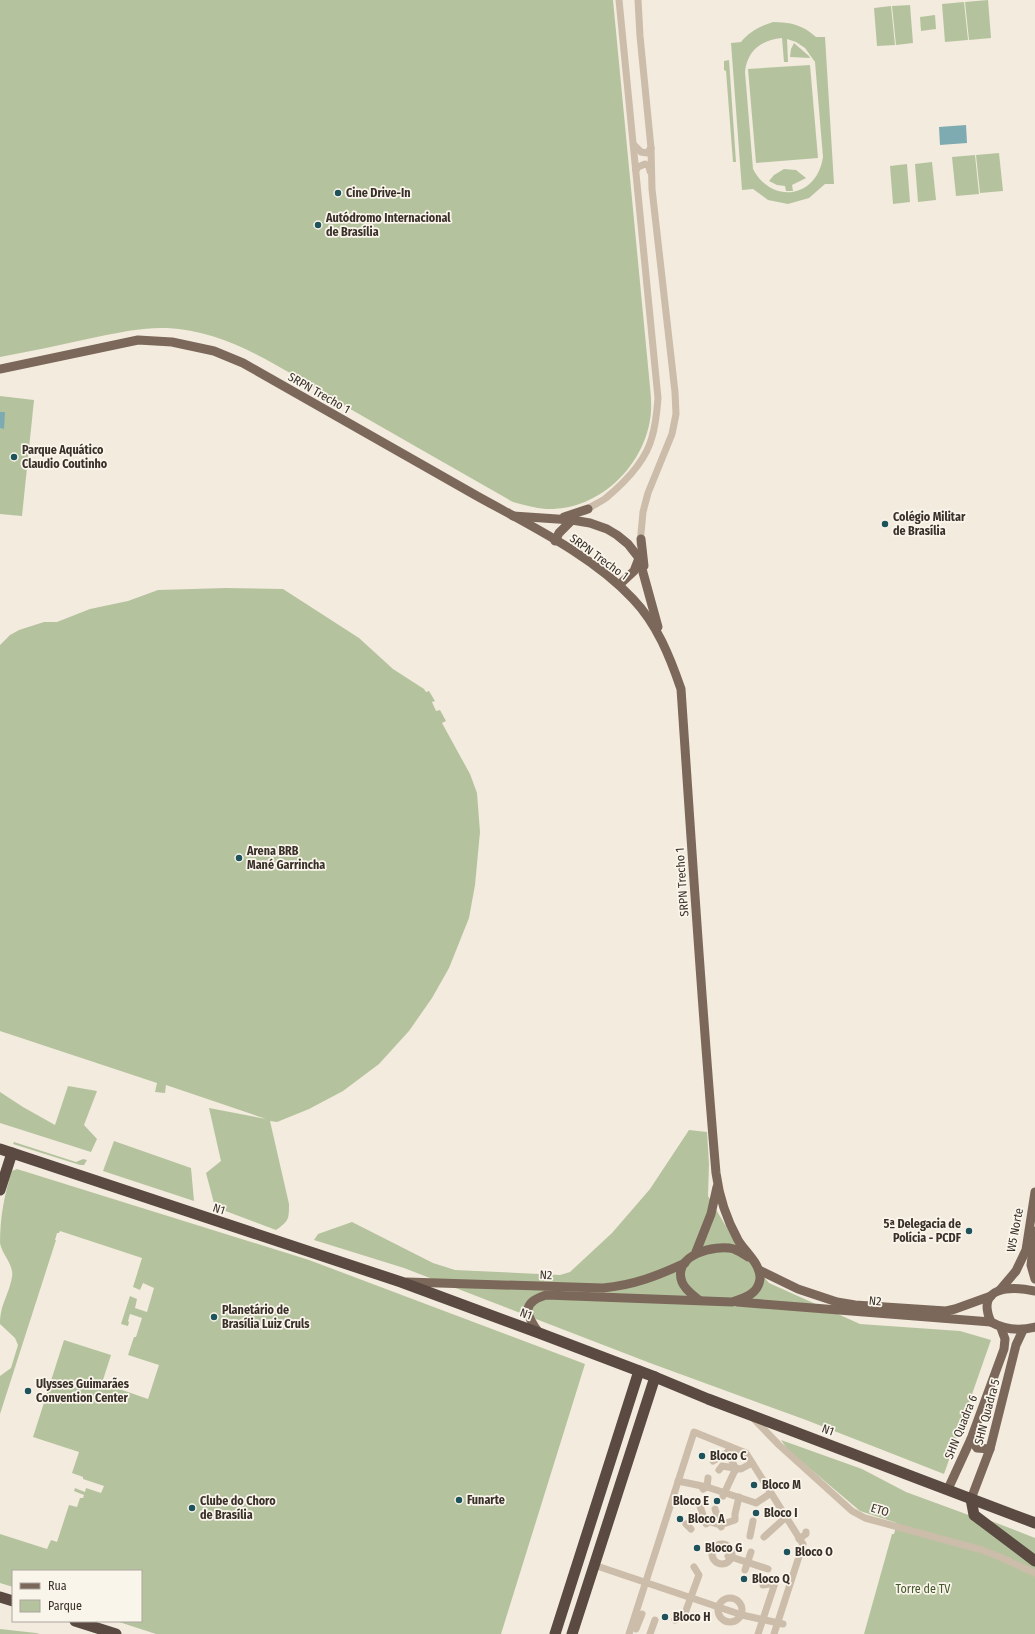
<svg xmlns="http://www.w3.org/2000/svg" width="1035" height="1634" font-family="'Fira Sans Condensed',sans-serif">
	<rect width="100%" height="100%" fill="#f3ebde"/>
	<g fill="#b4c39e" fill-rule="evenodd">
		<path d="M 0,0 L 613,0 L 650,387 C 651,397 652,409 650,420 C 642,469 597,511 546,509 C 535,508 524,505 513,502 C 457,470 401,438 345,406 C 289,374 233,331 167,328 C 142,327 116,333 92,338 C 61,345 31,351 0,357 Z"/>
		<polygon points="988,0 991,38 969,40 965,2"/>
		<polygon points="964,2 968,40 945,42 942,4"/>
		<polygon points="910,5 913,43 896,45 892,6"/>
		<polygon points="891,6 895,45 877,46 874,8"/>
		<polygon points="935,15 936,29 921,31 920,17"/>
		<path d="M 773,22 C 790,22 803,25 816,37 L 825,37 L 834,184 L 825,184 L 809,198 L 788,204 L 768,200 L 753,189 L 742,190 L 731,43 L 741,42 C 750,31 760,26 773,22 ZM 782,38 L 784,62 L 788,62 L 787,39 L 796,42 L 805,48 L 815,62 L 823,157 C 817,198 772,205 753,169 L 745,72 C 747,51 761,40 782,38 Z"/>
		<polygon points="794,43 809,56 810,58 790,57 791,49"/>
		<polygon points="729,60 736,162 733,162 726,71 724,70 724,61"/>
		<polygon points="810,65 818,158 756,163 748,69"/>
		<polygon points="999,153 1003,191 980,193 976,155"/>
		<polygon points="975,155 979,194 956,196 952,157"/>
		<polygon points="932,162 936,200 918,202 915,164"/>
		<polygon points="907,164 910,202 893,204 890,166"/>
		<polygon points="784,169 796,170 806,178 792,185 793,191 786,191 785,186 777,185 769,181 774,175"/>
		<polygon points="0,396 34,400 22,516 0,514"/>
		<path d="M 226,588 L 283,589 L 359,638 L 393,669 L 424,689 L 426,692 L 429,691 L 435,701 L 432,702 L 436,711 L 440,710 L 446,721 L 442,723 L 470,774 L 477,793 L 480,832 L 475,885 L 469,918 L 449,968 L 432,998 L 409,1031 L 379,1064 L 343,1091 L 309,1109 L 277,1122 L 270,1121 L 289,1204 C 289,1219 289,1221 276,1230 L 215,1207 L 206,1173 L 221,1161 L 209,1108 L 266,1119 L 166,1085 L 165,1093 L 155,1092 L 157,1083 L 0,1031 L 0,645 L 10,635 L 19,630 L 44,622 L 57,622 L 90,609 L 128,601 L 158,590 Z"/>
		<polygon points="68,1086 97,1091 84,1125 97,1139 91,1152 0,1123 0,1092 23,1107 55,1125"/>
		<polygon points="689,1130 707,1132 709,1164 708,1196 740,1250 769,1283 860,1324 960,1331 991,1340 944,1474 806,1420 650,1363 404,1268 314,1240 318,1234 352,1222 433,1263 455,1270 560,1275 570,1272 612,1233 650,1189"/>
		<polygon points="114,1141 191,1168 194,1201 103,1171"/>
		<polygon points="14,1142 76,1162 83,1159 87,1160 84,1165 80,1165 13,1144"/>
		<path d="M 17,1169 L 309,1260 L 585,1364 L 501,1634 L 156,1634 L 116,1621 L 141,1621 L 141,1571 L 13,1571 L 13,1587 L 0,1583 L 0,1534 L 47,1549 L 51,1540 L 57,1542 L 69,1505 L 77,1507 L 80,1498 L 83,1498 L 84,1495 L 74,1491 L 75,1488 L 85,1492 L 86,1488 L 101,1493 L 104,1486 L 83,1479 L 83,1477 L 72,1473 L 79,1452 L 33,1437 L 64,1340 L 111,1355 L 102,1383 L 148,1399 L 159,1365 L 128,1355 L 134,1337 L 136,1337 L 142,1318 L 130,1314 L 128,1321 L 129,1322 L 128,1326 L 121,1324 L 130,1296 L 137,1299 L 135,1308 L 147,1312 L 154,1288 L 143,1283 L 140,1290 L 133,1287 L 142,1258 L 60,1231 L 59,1233 L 57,1233 L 55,1240 L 56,1240 L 0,1414 L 0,1376 L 11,1368 L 18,1345 L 15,1338 L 0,1324 C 0,1304 9,1295 12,1277 C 14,1264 2,1255 0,1243 C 0,1218 4,1195 12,1171 Z"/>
		<polygon points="781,1440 862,1469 906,1492 985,1521 976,1515 1035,1538 1035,1634 864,1634 892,1534 894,1534 897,1523 860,1511 788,1450"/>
		<polygon points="0,1629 36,1633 40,1634 0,1634"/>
	</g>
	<g fill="#7dabb1">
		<polygon points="966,125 967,143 940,145 939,127"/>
		<polygon points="0,412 5,412 4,429 0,428"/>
	</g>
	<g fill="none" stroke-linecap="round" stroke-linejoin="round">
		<g stroke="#ccbcaa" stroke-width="7">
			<polyline points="638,0 640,36 651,148 652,189 675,392 676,414 672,434 648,493 643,512 640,544"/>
			<polyline points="634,145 641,152 647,153 651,148"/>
			<polyline points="636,170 638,167 645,164 649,166 650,171"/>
			<path d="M 585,511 C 591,506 599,503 606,498 C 624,483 646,461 652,437 C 656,424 657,411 658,398 L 619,0"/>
			<polyline points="753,1418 779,1445 852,1511 865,1518 982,1550 1000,1557 1035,1573"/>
			<polyline points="728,1452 736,1470"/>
			<polyline points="713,1461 728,1452 730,1447"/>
			<polyline points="719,1470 722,1466 741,1469 752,1463"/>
			<polyline points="678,1481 707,1487 756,1503 771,1493"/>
			<polyline points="703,1489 707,1487 708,1478"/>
			<polyline points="723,1496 736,1468"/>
			<polyline points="699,1503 706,1524"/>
			<polyline points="715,1509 721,1527"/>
			<polyline points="704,1520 720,1525 735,1520 735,1514 739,1497"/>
			<polyline points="686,1524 691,1529"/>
			<polyline points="750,1536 753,1521"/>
			<polyline points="764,1537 786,1517"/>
			<polyline points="799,1539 806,1534 806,1532"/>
			<circle cx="722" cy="1554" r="10"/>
			<polyline points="728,1556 768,1569"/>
			<polyline points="594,1565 742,1615 783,1624"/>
			<polyline points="745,1570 751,1552"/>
			<circle cx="730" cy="1610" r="12"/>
			<polyline points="675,1620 684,1616 699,1575 694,1567"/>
			<polyline points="636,1629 642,1614"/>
			<polyline points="629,1634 694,1432 746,1453 803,1544 774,1634"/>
			<polyline points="650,1634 655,1620"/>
			<polyline points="758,1634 775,1583 763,1585"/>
		</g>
		<g stroke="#7b685a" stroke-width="9">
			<path d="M 0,369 L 138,340 L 172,342 L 214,351 L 243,363 C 321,408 399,452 477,496 C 529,525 592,555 633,599 C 657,624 670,657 681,689 C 692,850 702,1012 716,1173 C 719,1196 727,1220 738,1240 C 745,1252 761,1264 760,1279 C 758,1294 745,1298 732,1302 L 546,1295 C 520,1303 526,1315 539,1333"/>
			<polyline points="513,516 572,520 590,523 607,529 617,535 628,544 639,558 658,627"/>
			<polyline points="564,517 588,509"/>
			<polyline points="641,539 644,566"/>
			<polyline points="555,541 559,533 572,520"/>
			<polyline points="619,585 634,571 639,558"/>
			<polyline points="1035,1231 1031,1265 1035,1279"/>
			<polyline points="696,1252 711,1214 717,1187"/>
			<polyline points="759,1270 798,1289 837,1302 855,1305 946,1311 955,1309 991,1296"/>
			<path d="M 407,1282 L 603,1288 C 634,1285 657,1276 685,1263"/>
			<polyline points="1000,1290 1016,1271 1026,1250 1035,1192"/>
			<path d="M 1035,1291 C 1011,1286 975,1286 991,1322 C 1005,1330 1019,1331 1035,1327"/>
			<path d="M 699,1300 C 693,1295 685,1290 682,1282 C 672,1255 715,1244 734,1249 C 739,1251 744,1254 748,1257"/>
			<polyline points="737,1302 991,1322"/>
			<polyline points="971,1439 977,1448 990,1449"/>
			<polyline points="948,1489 971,1439 1004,1349 1005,1339 1001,1328"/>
			<polyline points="971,1499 990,1449 1016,1345 1023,1330"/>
		</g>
		<g stroke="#5a4a41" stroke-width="11">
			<polyline points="0,1149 401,1282 539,1333 655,1377 708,1399 1035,1523"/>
			<polyline points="0,1190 12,1153"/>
			<polyline points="971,1499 974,1515 1035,1561"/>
			<polyline points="0,1597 13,1601"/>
			<polyline points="75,1621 116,1634"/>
			<polyline points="555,1634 639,1371"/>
			<polyline points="572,1634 655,1377"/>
		</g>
	</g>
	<g fill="#1e535c" stroke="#faf5eb" stroke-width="1.5">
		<circle cx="338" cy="193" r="4"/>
		<circle cx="318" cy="225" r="4"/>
		<circle cx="14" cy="457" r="4"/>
		<circle cx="885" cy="524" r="4"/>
		<circle cx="239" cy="858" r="4"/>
		<circle cx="969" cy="1231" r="4"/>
		<circle cx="214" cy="1317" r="4"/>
		<circle cx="28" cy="1391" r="4"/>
		<circle cx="702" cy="1456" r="4"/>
		<circle cx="754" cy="1485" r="4"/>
		<circle cx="459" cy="1500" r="4"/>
		<circle cx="717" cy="1501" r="4"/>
		<circle cx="192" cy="1508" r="4"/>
		<circle cx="756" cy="1513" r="4"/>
		<circle cx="680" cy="1519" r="4"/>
		<circle cx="697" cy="1548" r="4"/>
		<circle cx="787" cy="1552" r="4"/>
		<circle cx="744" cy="1579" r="4"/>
		<circle cx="665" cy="1617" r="4"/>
	</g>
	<g text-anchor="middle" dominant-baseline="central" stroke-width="3.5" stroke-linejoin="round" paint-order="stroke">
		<g font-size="12" font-weight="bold" fill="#39302a" stroke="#faf5eb" text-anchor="start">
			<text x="346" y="193">Cine Drive-In</text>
			<text x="326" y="218">Autódromo Internacional<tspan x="326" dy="14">de Brasília</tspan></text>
			<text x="22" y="450">Parque Aquático<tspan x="22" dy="14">Claudio Coutinho</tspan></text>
			<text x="893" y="517">Colégio Militar<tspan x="893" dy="14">de Brasília</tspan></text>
			<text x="247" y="851">Arena BRB<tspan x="247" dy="14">Mané Garrincha</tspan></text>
			<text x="961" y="1224" text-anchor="end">5ª Delegacia de<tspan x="961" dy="14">Polícia - PCDF</tspan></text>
			<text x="222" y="1310">Planetário de<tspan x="222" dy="14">Brasília Luiz Cruls</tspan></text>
			<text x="36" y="1384">Ulysses Guimarães<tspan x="36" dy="14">Convention Center</tspan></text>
			<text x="710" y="1456">Bloco C</text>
			<text x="762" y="1485">Bloco M</text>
			<text x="467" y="1500">Funarte</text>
			<text x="200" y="1501">Clube do Choro<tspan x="200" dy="14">de Brasília</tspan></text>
			<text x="709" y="1501" text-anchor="end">Bloco E</text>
			<text x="764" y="1513">Bloco I</text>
			<text x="688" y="1519">Bloco A</text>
			<text x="705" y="1548">Bloco G</text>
			<text x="795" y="1552">Bloco O</text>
			<text x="752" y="1579">Bloco Q</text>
			<text x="673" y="1617">Bloco H</text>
		</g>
		<g font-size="12" fill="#39302a" stroke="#faf5eb">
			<text transform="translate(319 393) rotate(30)">SRPN Trecho 1</text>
			<text transform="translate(599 557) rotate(36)">SRPN Trecho 1</text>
			<text transform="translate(682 882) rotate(-94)">SRPN Trecho 1</text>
			<text transform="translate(219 1209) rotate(18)">N1</text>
			<text transform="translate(1015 1230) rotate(-79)">W5 Norte</text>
			<text transform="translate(546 1275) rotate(2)">N2</text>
			<text transform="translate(875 1301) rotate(5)">N2</text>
			<text transform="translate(526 1314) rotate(20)">N1</text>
			<text transform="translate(987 1412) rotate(-75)">SHN Quadra 5</text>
			<text transform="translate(961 1427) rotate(-68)">SHN Quadra 6</text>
			<text transform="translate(828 1430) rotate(20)">N1</text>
			<text transform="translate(880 1510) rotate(17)">ETO</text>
		</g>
		<g font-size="12" fill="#45582d" stroke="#faf5eb">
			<text x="923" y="1589">Torre de TV</text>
		</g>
	</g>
	<rect x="12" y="1570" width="130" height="52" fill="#faf5eb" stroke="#ada69e"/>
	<rect x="20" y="1583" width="20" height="6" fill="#7b685a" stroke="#ada69e"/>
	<text x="48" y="1590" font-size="12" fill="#39302a">Rua</text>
	<rect x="20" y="1600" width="20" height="12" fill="#b4c39e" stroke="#ada69e"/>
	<text x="48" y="1610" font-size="12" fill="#39302a">Parque</text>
</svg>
